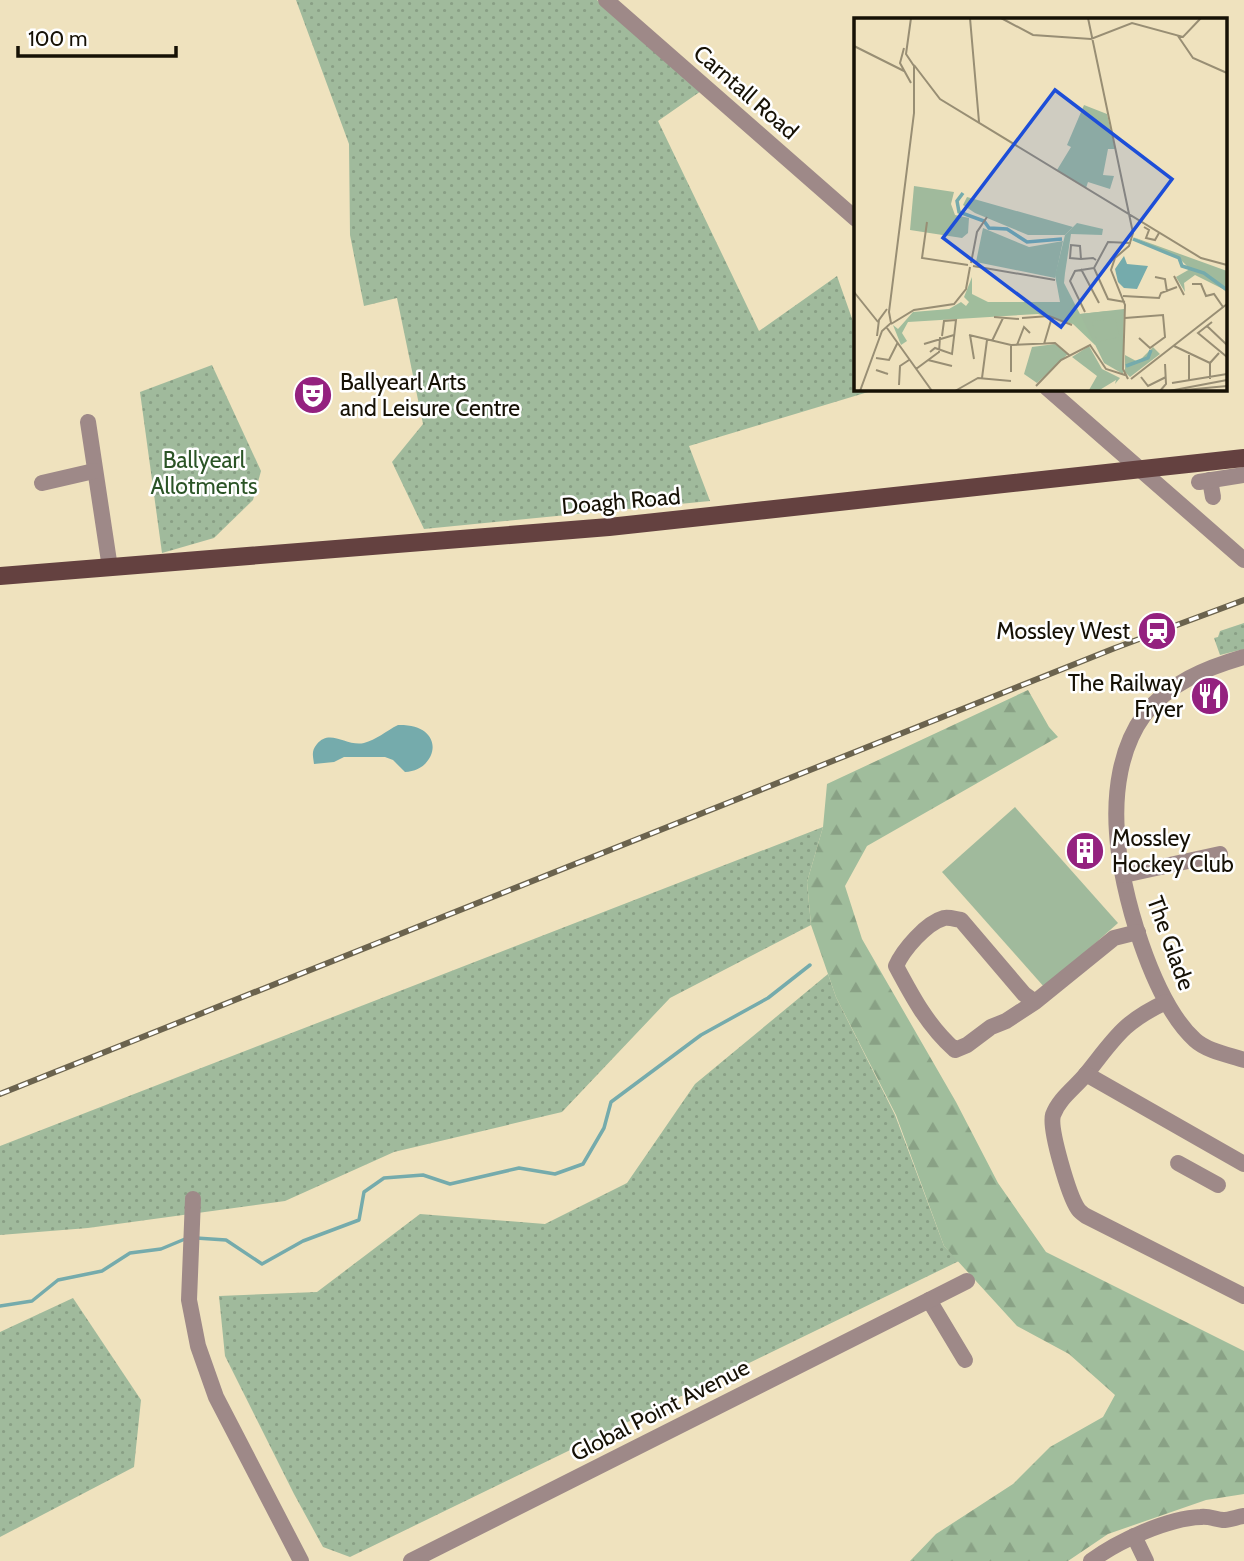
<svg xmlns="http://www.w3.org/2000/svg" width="1244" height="1561" font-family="Cabin,sans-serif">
	<defs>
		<pattern id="grass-dots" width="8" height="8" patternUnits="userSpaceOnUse" patternTransform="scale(1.75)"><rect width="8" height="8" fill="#a0ba9c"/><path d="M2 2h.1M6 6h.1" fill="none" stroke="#899f85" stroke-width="1.8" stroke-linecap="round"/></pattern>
		<pattern id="forest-firs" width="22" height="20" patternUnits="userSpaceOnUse" patternTransform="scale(1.75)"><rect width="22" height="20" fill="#a0bd9c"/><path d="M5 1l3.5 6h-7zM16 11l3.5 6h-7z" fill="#89a185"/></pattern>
	</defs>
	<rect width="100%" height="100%" fill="#efe2be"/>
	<g fill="url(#grass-dots)">
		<polygon points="296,0 597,0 701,91 658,121 759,331 837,276 855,327 856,388 878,389 689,446 710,501 424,529 392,462 423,424 397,298 364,306 350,235 349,144"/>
		<polygon points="212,365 261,471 253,500 214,538 162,553 140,392"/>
		<polygon points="1244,623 1244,649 1220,655 1214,638 1218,637 1220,631"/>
		<polygon points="823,827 807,882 811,925 670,998 562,1112 394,1152 285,1201 88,1228 0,1235 0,1146"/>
		<polygon points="828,974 836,997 895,1115 944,1246 959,1261 350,1557 323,1547 294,1494 225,1356 219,1296 317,1292 420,1214 545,1224 627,1183 695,1084"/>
		<polygon points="73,1298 141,1400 134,1467 0,1537 0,1332"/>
	</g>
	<polygon fill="url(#forest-firs)" points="1028,690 1049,727 1058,737 867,846 845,886 862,939 956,1102 998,1183 1046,1252 1244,1351 1244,1494 1206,1500 1108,1534 1068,1561 910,1561 936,1534 1013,1484 1050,1447 1103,1417 1115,1395 1069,1354 1017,1326 944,1246 896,1115 836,997 811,925 807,882 823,827 827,784"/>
	<polygon fill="#a0ba9c" points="1015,807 1118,923 1045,988 942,872"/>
	<path fill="#75abac" d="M 398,725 C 448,724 438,771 405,772 L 393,760 L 385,757 L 344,757 L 334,762 L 314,764 C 313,756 311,751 317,744 C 330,728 347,747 364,743 C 376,740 386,731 398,725 Z"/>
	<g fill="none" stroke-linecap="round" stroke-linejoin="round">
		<g stroke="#75abac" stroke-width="3.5">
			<polyline points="196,1238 226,1240 262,1264 303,1241 359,1220 364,1192 384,1178 423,1175 450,1184 519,1168 555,1174 583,1164 604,1128 611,1102 701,1035 768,998 810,965"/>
			<polyline points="0,1306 32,1301 58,1280 102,1271 130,1253 161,1249 185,1239"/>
		</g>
		<g stroke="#9e8988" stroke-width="16">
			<polyline points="606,0 856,219"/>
			<polyline points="1047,388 1244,560"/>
			<polyline points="88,422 110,568"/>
			<polyline points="1210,480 1213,497"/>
			<polyline points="1199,482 1244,475"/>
			<polyline points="42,483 94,471"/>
			<path d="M 1244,657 C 1206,668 1169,683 1144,715 C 1120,748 1114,793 1117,833 C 1120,889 1152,1001 1195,1040 C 1207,1051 1229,1055 1244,1060"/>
			<polyline points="1124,875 1220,854"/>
			<path d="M 1035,1002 L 1024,994 L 961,920 C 955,919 949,917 944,918 C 926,923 903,950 896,966 C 913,998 928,1026 955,1050 L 967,1045 L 991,1027 L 1006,1021 L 1035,1002 L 1114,938 L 1138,932"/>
			<path d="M 1166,1002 C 1123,1022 1115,1038 1087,1073 C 1076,1087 1059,1098 1053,1115 C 1049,1129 1069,1196 1078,1209 C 1080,1212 1083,1214 1086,1216 L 1244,1296"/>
			<polyline points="1086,1074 1244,1164"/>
			<polyline points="1178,1163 1218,1185"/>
			<polyline points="193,1199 189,1300 198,1346 216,1397 301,1561"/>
			<polyline points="929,1300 965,1360"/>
			<polyline points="1134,1536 1146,1561"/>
			<polyline points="411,1561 967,1281"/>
			<path d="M 1091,1561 C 1118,1541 1168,1518 1201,1517 C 1208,1516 1215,1519 1223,1520 C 1229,1520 1237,1517 1244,1516"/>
		</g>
		<polyline stroke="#644140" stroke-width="18" points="0,576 609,527 1244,458"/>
		<g stroke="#6b634e" stroke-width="6">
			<polyline id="rail" points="0,1094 1115,648 1244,600"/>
		</g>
		<use href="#rail" stroke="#fff" stroke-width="3.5" stroke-dasharray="10" stroke-linecap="butt"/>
	</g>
	<defs>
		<g id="theatre-disc" transform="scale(2.0125)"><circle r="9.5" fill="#94217f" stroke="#fff"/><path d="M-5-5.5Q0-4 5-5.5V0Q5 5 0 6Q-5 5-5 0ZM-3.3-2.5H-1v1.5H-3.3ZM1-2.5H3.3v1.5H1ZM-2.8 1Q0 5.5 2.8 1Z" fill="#fff"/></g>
		<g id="station-disc" transform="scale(2.0125)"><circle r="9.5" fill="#94217f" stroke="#fff"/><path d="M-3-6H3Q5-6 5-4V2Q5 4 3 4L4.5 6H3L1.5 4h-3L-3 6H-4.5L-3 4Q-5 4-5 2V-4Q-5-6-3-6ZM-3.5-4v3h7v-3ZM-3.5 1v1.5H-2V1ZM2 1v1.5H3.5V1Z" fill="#fff"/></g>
		<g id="restaurant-disc" transform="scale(2.0125)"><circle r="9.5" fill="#94217f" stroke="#fff"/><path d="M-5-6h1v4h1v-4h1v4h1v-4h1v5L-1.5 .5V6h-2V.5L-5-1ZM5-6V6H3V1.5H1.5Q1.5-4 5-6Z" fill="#fff"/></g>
		<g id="building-disc" transform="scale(2.0125)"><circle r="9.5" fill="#94217f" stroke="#fff"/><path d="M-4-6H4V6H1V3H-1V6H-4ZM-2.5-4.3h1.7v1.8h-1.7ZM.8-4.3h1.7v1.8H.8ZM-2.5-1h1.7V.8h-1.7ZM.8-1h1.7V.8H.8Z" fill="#fff"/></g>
	</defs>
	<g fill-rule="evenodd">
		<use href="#theatre-disc" x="313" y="395"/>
		<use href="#station-disc" x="1157" y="631"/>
		<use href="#restaurant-disc" x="1210" y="696"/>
		<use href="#building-disc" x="1085" y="851"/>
	</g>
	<g text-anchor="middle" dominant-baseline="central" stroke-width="5" stroke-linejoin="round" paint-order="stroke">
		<g font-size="23" fill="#161105" stroke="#fff">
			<text transform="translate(746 92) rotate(41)">Carntall Road</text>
			<text transform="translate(621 501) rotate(-5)">Doagh Road</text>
			<text transform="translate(1171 943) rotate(70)">The Glade</text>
			<text transform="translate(660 1410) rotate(-27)">Global Point Avenue</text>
		</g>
		<g font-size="23" fill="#161105" stroke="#fff" text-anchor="start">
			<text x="340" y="382">Ballyearl Arts<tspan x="340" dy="26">and Leisure Centre</tspan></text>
			<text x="1130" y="631" text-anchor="end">Mossley West</text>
			<text x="1183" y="683" text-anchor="end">The Railway<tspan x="1183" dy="26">Fryer</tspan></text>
			<text x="1112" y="838">Mossley<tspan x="1112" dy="26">Hockey Club</tspan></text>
		</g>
		<g font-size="23" fill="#2b5426" stroke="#fff">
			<text x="204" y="460">Ballyearl<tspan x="204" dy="26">Allotments</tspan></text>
		</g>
	</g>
	<g transform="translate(854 18)">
		<rect width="373" height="373" fill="#efe2be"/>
		<path d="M 230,87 L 253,96 L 261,131 L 254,131 L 249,157 L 260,158 L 256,171 L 234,164 L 232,170 L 203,152 L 217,129 L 213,127 ZM 60,168 L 100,174 L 97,186 L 101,197 L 115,200 L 114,215 L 108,220 L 56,212 ZM 113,179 L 219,209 L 211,217 L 174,217 L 121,195 L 109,187 ZM 129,210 L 175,229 L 209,223 L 201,260 L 122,244 ZM 235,328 L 248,351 L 266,360 L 261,366 L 262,362 L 244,373 L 235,372 L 243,358 L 218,339 ZM 299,329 L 306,336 L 276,359 L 271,354 L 271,337 L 284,344 Z" fill="#a0ba9c"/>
		<path d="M 223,205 L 249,211 L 248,217 L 217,216 L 211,255 L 210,265 L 226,296 L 254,293 L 241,327 L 219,306 L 184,296 L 54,304 L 48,315 L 53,323 L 47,327 L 39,307 L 44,311 L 59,294 L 95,291 L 107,284 L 112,288 L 115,284 L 110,279 L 118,259 L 118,276 L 134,284 L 206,284 L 201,257 L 211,217 Z" fill="#a0bd9c"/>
		<path d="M 279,219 L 373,253 L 373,273 L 341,257 L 330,265 L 331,274 L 322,259 L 336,251 L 325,240 ZM 270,291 L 269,356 L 250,345 L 226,296 ZM 201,326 L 214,336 L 183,365 L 170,356 L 178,329 Z" fill="#a0ba9c"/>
		<path d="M 261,301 L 266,319 L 243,324 L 238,303 Z" fill="#a0ba9c"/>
		<path d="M 270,238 L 273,246 L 294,248 L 283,271 L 270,270 L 264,264 L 261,251 Z" fill="#75abac"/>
		<path fill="none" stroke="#75abac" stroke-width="3.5" d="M 109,175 L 103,183 L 105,194 L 130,203 L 135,210 L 153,211 L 173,224 L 208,221M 279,221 L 325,240 L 328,248 L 350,255 L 373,272M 272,348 L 294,340 L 297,332"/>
		<path fill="none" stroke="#988e74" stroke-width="2" d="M 116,0 L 125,104M 147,0 L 179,17 L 237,21 L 278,5 L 329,19 L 347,0M 234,0 L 279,215 L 275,228 L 261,240 L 257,252 L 271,287 L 269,351 L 274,361M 324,18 L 339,40 L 373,55M 0,28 L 50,53M 50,30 L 46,45 L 57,65M 60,47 L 86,81 L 347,240 L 373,247M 73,204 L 68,240 L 114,247M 290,209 L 295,212 L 292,220 L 301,222 L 305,215M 227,241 L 226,228 L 217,227 L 216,240 L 227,241 L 239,240 L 242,242M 117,245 L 123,214 L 133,199M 119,248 L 201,262M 227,251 L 245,285M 320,258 L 330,277M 301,259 L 311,261 L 313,274M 338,266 L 347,266 L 352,278 L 360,276 L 369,289M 0,274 L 24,304M 269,278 L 305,280 L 307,275 L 323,269M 271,284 L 254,281 L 240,250 L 254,224 L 277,225M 231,294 L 216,263 L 221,253 L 240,250M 140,299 L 165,301M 168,300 L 195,298 L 218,307M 271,300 L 309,297 L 311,319 L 296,330 L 285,320M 358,304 L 344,315 L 373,339M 37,306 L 60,292 L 100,286 L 112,271 L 116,249M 353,308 L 373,327M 33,310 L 78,373M 115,317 L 157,327 L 201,325 L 215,337M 116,317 L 120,341M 23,318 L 25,302 L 33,291M 138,323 L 149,300M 70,326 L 100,317M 190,326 L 198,299M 157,327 L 157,354M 163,327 L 170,309 L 176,315M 320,328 L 356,345M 76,334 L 81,330 L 98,336 L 102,302 L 90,303 L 88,318M 22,340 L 35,342 L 44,324M 74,342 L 98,348M 62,351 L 85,334 L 86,319M 31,355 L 22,352 L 34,356M 287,359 L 294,368 L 312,359M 128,360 L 133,322M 277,361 L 373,286M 356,361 L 356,345 L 365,335M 335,362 L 335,337M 318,365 L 373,356M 45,367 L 46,348 L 55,342M 182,368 L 207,342 L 236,327 L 252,351 L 271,357M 331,372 L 373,368M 6,373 L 28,313 L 37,305 L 35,294 L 60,95 L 60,48 L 52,36 L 57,0M 101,373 L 124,360 L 157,363M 306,373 L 312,366 L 311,346M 315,373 L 373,362"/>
		<path fill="#1d4ed8" fill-opacity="0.15" stroke="#1d4ed8" stroke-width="3.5" d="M 201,72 L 318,161 L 207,309 L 89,220 Z"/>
		<rect width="373" height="373" fill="none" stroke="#161105" stroke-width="3.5"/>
	</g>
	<path d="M18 46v10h158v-10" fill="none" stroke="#161105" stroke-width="3.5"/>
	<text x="28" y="46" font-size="21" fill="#161105" stroke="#ffffff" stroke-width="5" paint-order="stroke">100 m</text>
</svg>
